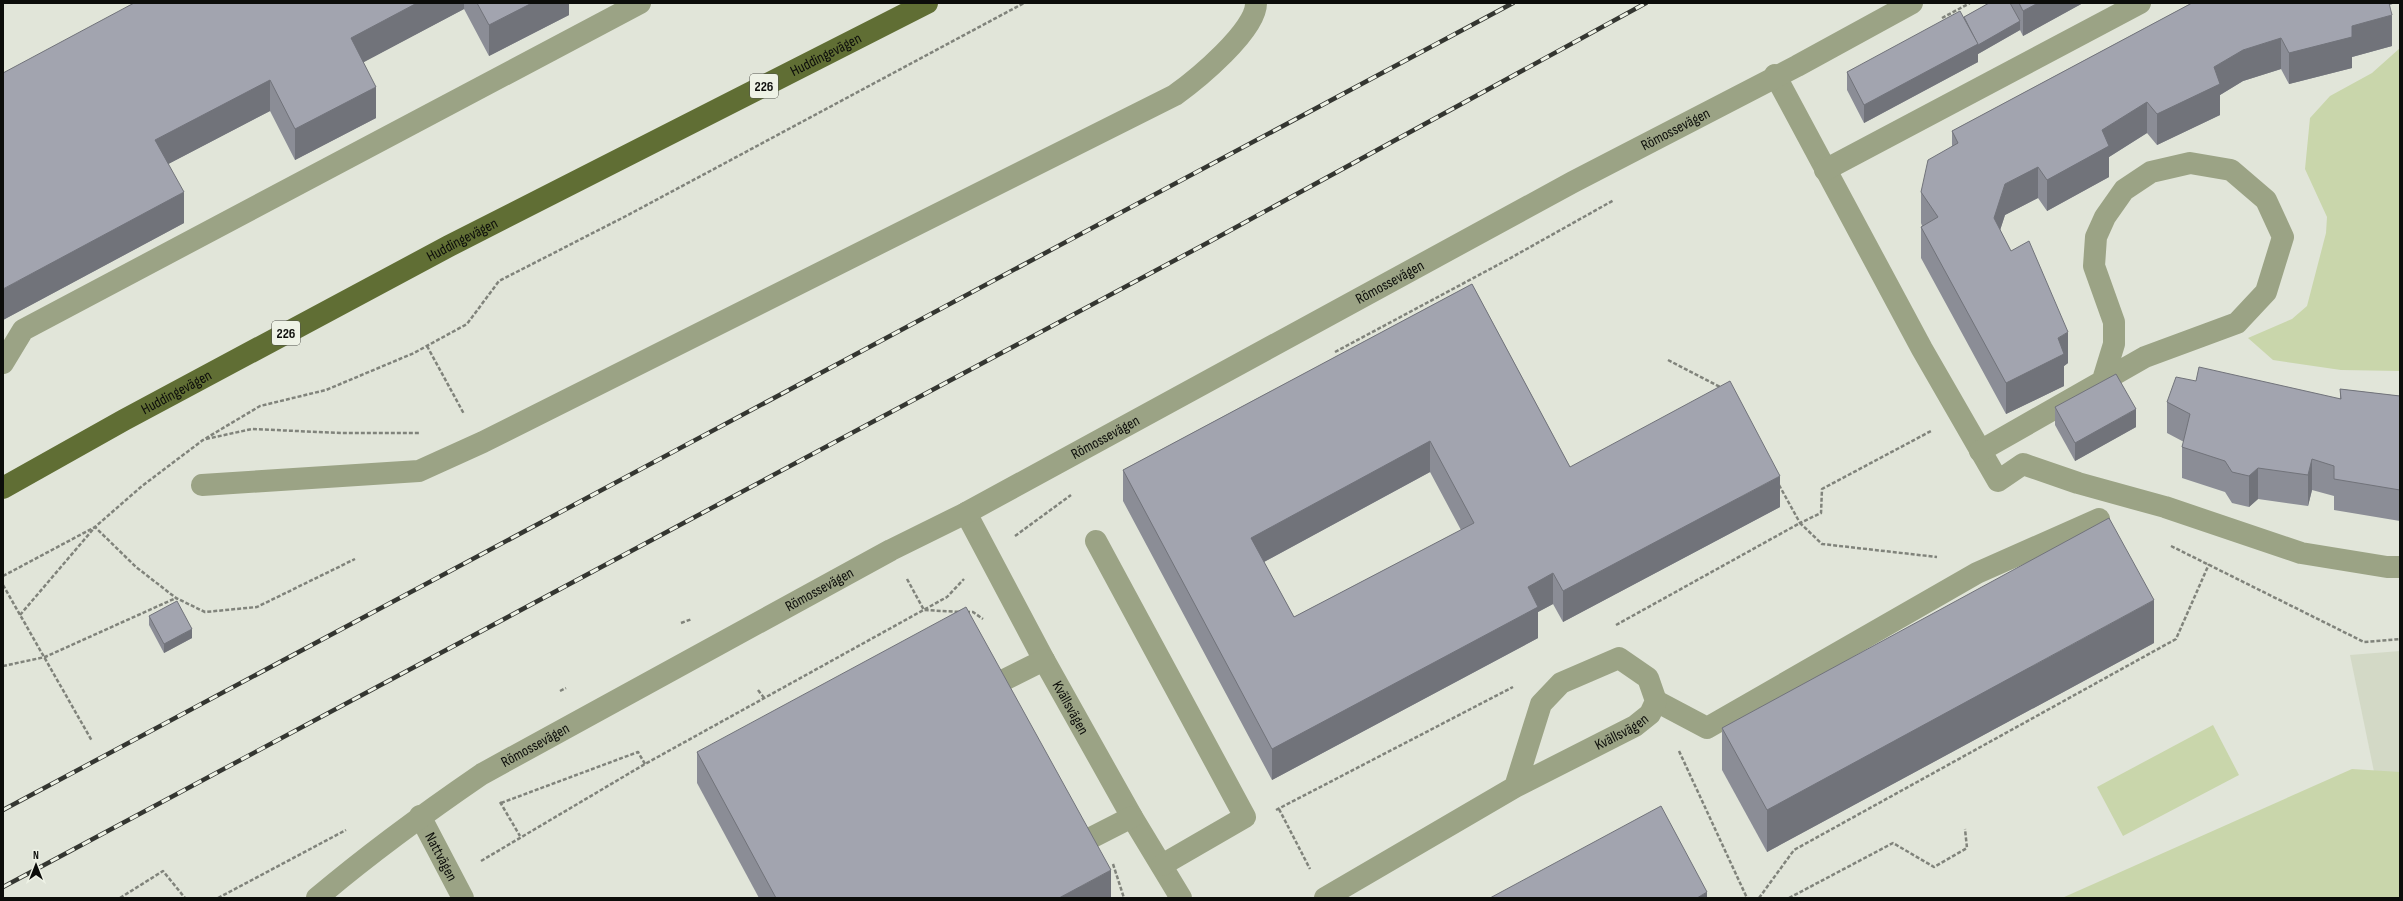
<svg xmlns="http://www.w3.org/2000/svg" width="2403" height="901" font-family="'Sofia Sans Condensed',sans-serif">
	<rect width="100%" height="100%" fill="#e1e5d9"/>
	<polygon fill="#d3d9c6" points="2400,651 2400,898 2350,655"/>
	<g fill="#c9d6ab">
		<polygon points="2400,48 2400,371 2341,370 2273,360 2248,338 2292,319 2307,306 2326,233 2327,217 2305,169 2310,118 2330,96 2372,73"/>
		<polygon points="2213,725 2239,775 2123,836 2097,787"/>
		<polygon points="2352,769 2400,772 2400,898 2062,898"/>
	</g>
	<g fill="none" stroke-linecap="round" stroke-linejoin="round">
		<g stroke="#80837b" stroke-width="2.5" stroke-dasharray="4 2" stroke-linecap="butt">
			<polyline points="1942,18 1970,3"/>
			<polyline points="427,346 464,414"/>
			<polyline points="1335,352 1507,260 1614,200"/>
			<polyline points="1668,360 1722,388"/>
			<polyline points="206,439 252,429 341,433 420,433"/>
			<polyline points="1779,485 1800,523 1821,513 1822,489 1931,431"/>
			<polyline points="1015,536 1071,495"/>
			<polyline points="2171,546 2364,642 2400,639"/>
			<polyline points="3,576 95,527 142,486 203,440 260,406 326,390 414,353 467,324 499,281 628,215 1024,3"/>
			<polyline points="907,579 924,610 961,612"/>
			<polyline points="3,585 92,741"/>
			<polyline points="966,612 973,612 983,619"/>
			<polyline points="20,615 95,527 136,567 176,598 205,612 257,607 355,559"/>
			<polyline points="681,623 692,619"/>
			<polyline points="1616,625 1800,523 1822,544 1937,557"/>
			<polyline points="3,666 45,657 176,598"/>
			<polyline points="758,690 765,699"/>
			<polyline points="560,691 566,688"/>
			<polyline points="1679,751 1747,898"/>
			<polyline points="500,802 520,836"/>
			<polyline points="501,803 638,752 645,764"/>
			<polyline points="1279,809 1310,869"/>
			<polyline points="1276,810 1513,687"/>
			<polyline points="481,861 645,764 947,597 964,579"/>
			<polyline points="1113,864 1124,898"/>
			<polyline points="120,898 163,871 185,898"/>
			<polyline points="218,898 346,830"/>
			<polyline points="1759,898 1794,850 2176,639 2209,564"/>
			<polyline points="1789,898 1893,843 1934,867 1967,848 1965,829"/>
		</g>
		<g stroke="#9ba385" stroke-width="22">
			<polyline points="1775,75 1922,349 1998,481 2023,464 2078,483 2165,507 2301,553 2387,567 2400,567"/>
			<polyline points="1825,170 2140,3"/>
			<polyline points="3,363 23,330 640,3"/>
			<polyline points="1980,451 2145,357 2237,323 2266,292 2283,237 2266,200 2231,170 2190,163 2151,172 2124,190 2105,217 2096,237 2094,266 2114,322 2114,344 2102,383"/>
			<path d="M 202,485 L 419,471 L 483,442 L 1175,95 C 1196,80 1257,30 1256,3"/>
			<path id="s1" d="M 966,513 L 1044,660 L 1132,817 L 1181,898"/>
			<polyline points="1096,541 1245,817 1162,865"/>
			<polyline points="992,686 1044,660"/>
			<polyline points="1656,701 1707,728 1977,573 2099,519"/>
			<path id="s2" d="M 420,816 L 463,898"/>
			<polyline points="1079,844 1132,817"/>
			<path id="s3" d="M 317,898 C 370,853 425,813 482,774 L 891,550 L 966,513 L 1573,182 L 1797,66 L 1912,3"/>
			<path id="s4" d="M 1325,898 L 1515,787 L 1635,726 L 1650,714 L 1656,701 L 1648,678 L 1619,658 L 1561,683 L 1541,704 L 1515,787"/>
		</g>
		<path stroke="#606e34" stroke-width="22" id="s5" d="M 3,488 L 124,420 L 449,246 L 927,3"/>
		<g stroke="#343631" stroke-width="4.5">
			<g id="rail">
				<polyline points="3,810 1513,3"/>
				<polyline points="3,887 1209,242 1646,3"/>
			</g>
		</g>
		<use href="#rail" stroke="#eef2e6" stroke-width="3" stroke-dasharray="9" stroke-linecap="butt"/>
	</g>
	<g fill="#8b8d96" fill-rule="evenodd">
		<polygon points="134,3 569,3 569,15 489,56 464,9 363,62 376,118 295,160 270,111 168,164 184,223 3,320"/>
		<polygon points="1989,3 2083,3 2023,36 2020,30 1978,54 1978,62 1864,123 1847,90 1847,72 1964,17"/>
		<polygon points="2192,3 2396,3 2389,5 2392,46 2352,57 2352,68 2289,84 2281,69 2243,81 2220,95 2220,115 2157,145 2147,133 2109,157 2109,177 2047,211 2038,198 2005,215 2000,230 2068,363 2064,366 2064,386 2006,414 1921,258 1921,227 1922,226 1921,223 1921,192 1952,146 1952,131"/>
		<path d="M 1472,284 L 1570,467 L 1780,507 L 1563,622 L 1553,604 L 1538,612 L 1538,638 L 1272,780 L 1123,501 L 1123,470 ZM 1430,472 L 1461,530 L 1294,617 L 1264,562 Z"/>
		<polygon points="2196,381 2340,399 2340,389 2400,396 2400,521 2334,510 2334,496 2312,490 2308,506 2258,499 2249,507 2232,503 2225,492 2182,478 2182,447 2184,442 2167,433 2167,402"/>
		<polygon points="2055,407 2136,427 2075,461 2055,425"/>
		<polygon points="149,616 192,638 164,653 149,625"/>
		<polygon points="2154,643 1767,852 1722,770 1722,728"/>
		<polygon points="697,752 1111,898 759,898 697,783"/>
	</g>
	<g fill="#71737a">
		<polygon points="417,3 464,3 464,9 351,69 351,38"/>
		<polygon points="532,3 569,3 569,15 489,56 489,25"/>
		<polygon points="2038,3 2083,3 2023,36 2023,11"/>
		<polygon points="2381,3 2396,3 2381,7"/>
		<polygon points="2392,15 2392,46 2352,57 2352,68 2289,84 2289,53 2352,26"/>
		<polygon points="2020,21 2020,30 1978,54 1978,62 1864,123 1864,105"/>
		<polygon points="2281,38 2281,69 2243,81 2220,95 2220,115 2157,145 2157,114 2214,67 2243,50"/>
		<polygon points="270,80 270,111 155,171 155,140"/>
		<polygon points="376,87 376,118 295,160 295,129"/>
		<polygon points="2147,102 2147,133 2109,157 2109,177 2047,211 2047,180 2102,130"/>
		<polygon points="2038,167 2038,198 2005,215 1994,249 1994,218 2005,184"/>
		<polygon points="184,192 184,223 3,320 3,289"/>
		<polygon points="2068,332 2068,363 2064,366 2064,386 2006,414 2006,383 2058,338"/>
		<polygon points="2136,409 2136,427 2075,461 2075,443"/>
		<polygon points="1430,441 1430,472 1251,569 1251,538"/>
		<polygon points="2312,459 2312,490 2308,506 2308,475"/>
		<polygon points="2258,468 2258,499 2249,507 2249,476"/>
		<polygon points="1780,476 1780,507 1563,622 1563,591"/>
		<polygon points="1553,573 1553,604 1538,612 1538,638 1272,780 1272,749 1528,587"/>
		<polygon points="2154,600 2154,643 1767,852 1767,810"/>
		<polygon points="192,629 192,638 164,653 164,644"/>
		<polygon points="1111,870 1111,898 1059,898"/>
		<polygon points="1707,892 1707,898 1697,898"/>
	</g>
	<g fill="#a2a4af" stroke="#71737a" fill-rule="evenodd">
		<polygon points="134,3 417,3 351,38 376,87 295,129 270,80 155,140 184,192 3,289 3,73"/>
		<polygon points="477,3 532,3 489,25"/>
		<polygon points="1989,3 2010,3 2020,21 1978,45 1964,17"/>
		<polygon points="2019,3 2038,3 2023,11"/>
		<polygon points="2192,3 2389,3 2392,15 2352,26 2352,37 2289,53 2281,38 2243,50 2214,67 2220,84 2157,114 2147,102 2102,130 2109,146 2047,180 2038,167 2005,184 1994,218 2011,251 2029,241 2068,332 2058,338 2064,354 2006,383 1921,227 1938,217 1921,192 1928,160 1958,143 1952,131"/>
		<polygon points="1960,11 1978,44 1864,105 1847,72"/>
		<path d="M 1472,284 L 1570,467 L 1730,381 L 1780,476 L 1563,591 L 1553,573 L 1528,587 L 1538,607 L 1272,749 L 1123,470 ZM 1430,441 L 1474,523 L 1294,617 L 1251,538 Z"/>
		<polygon points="2199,367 2341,399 2340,389 2400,396 2400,490 2334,479 2334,466 2312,459 2308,475 2258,468 2249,476 2232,472 2225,461 2182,447 2190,414 2167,402 2176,377 2196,381"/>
		<polygon points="2116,374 2136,409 2075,443 2055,407"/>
		<polygon points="2109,518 2154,600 1767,810 1722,728"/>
		<polygon points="177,601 192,629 164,644 149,616"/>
		<polygon points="966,607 1111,870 1059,898 776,898 697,752"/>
		<polygon points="1661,806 1707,892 1697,898 1490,898"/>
	</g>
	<g text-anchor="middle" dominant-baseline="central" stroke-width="3.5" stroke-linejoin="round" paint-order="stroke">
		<g fill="#eef2e6" stroke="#50524c" stroke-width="1">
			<rect x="750" y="74" width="28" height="24" rx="3"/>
			<rect x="272" y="321" width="28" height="24" rx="3"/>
		</g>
		<g font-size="14" font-weight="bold" fill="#0c0d0a">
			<text x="764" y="86">226</text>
			<text x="286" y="333">226</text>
		</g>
		<g font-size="15" fill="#0c0d0a" stroke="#eef2e6">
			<text stroke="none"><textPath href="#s5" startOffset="930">Huddingevägen</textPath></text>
			<text stroke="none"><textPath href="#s3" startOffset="1563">Römossevägen</textPath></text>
			<text stroke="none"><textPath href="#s5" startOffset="522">Huddingevägen</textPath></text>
			<text stroke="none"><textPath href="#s3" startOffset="1239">Römossevägen</textPath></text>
			<text stroke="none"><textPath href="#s5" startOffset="198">Huddingevägen</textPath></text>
			<text stroke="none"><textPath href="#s3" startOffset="915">Römossevägen</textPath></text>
			<text stroke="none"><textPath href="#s3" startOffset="591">Römossevägen</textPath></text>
			<text stroke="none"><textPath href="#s1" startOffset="221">Kvällsvägen</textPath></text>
			<text stroke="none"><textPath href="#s4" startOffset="340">Kvällsvägen</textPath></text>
			<text stroke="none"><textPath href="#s3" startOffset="267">Römossevägen</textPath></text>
			<text stroke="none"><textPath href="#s2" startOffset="46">Nattvägen</textPath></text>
		</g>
	</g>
	<rect width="2403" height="901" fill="none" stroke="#0c0d0a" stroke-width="8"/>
	<g transform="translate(36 865)" stroke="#eef2e6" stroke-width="3" paint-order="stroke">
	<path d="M0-3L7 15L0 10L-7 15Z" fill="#0c0d0a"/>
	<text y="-6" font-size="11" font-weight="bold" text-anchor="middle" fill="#0c0d0a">N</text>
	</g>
</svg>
